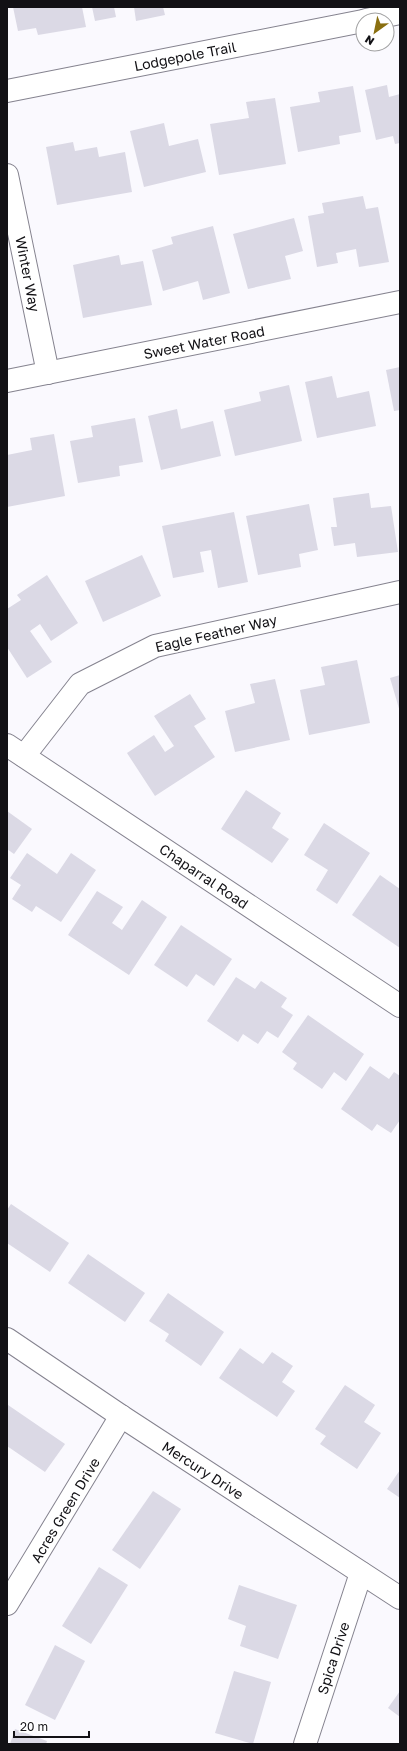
<svg xmlns="http://www.w3.org/2000/svg" width="407" height="1751" font-family="'Golos Text',sans-serif">
	<rect width="100%" height="100%" fill="#faf9fe"/>
	<g fill="#dbd9e5">
		<polygon points="13,7 82,7 86,27 38,35 36,28 18,31"/>
		<polygon points="92,7 114,7 116,17 95,21"/>
		<polygon points="134,7 163,7 165,15 136,21"/>
		<polygon points="387,85 389,97 400,94 400,143 395,144 393,136 376,140 365,90"/>
		<polygon points="353,86 361,132 339,136 340,144 298,152 290,107 320,102 318,92"/>
		<polygon points="275,98 286,164 219,175 210,124 249,118 246,102"/>
		<polygon points="164,123 169,146 198,139 206,172 144,187 130,131"/>
		<polygon points="73,142 75,151 97,147 99,157 125,152 132,192 57,205 46,147"/>
		<polygon points="363,196 366,209 378,207 389,262 359,267 356,249 336,253 338,263 317,267 308,216 324,213 322,203"/>
		<polygon points="294,218 303,251 285,256 291,279 248,289 233,234"/>
		<polygon points="213,226 230,293 203,300 198,281 163,291 152,250 173,244 171,237"/>
		<polygon points="119,255 121,265 143,261 152,305 83,318 73,265"/>
		<polygon points="400,367 400,410 394,411 386,370"/>
		<polygon points="332,376 337,398 369,391 376,426 317,438 305,382"/>
		<polygon points="289,385 302,441 235,456 224,410 261,401 259,392"/>
		<polygon points="177,409 181,429 213,421 221,456 161,470 148,416"/>
		<polygon points="135,418 143,462 119,466 120,476 78,483 70,441 93,437 91,426"/>
		<polygon points="54,434 65,496 7,507 7,455 32,450 30,438"/>
		<polygon points="369,493 371,508 391,506 398,552 357,557 355,543 334,546 331,527 337,527 333,498"/>
		<polygon points="309,504 318,550 299,554 301,567 258,575 246,516"/>
		<polygon points="234,512 248,582 218,588 211,550 200,552 204,572 173,578 162,526"/>
		<polygon points="142,555 161,596 103,622 85,581"/>
		<polygon points="47,575 78,623 51,641 40,624 30,631 52,662 27,678 7,647 7,609 21,600 17,595"/>
		<polygon points="357,660 370,723 309,735 300,690 325,685 321,667"/>
		<polygon points="400,675 400,712 390,678"/>
		<polygon points="275,679 290,740 235,752 225,711 255,703 250,684"/>
		<polygon points="190,694 206,719 194,726 215,757 155,796 127,753 154,735 165,752 174,746 154,716"/>
		<polygon points="246,790 281,813 272,828 289,839 272,863 221,829"/>
		<polygon points="7,811 32,829 14,854 7,849"/>
		<polygon points="324,823 370,853 337,904 316,890 328,870 304,855"/>
		<polygon points="27,853 57,874 71,853 96,870 61,922 36,906 32,912 12,899 21,885 10,878"/>
		<polygon points="380,875 400,889 400,948 352,915"/>
		<polygon points="97,891 123,907 112,923 122,930 142,900 167,917 129,975 68,935"/>
		<polygon points="181,925 232,959 214,986 196,974 187,987 154,965"/>
		<polygon points="236,977 255,989 261,981 287,998 281,1007 293,1015 278,1038 267,1031 258,1044 243,1034 238,1042 207,1021"/>
		<polygon points="308,1015 364,1054 346,1081 334,1072 322,1089 293,1069 297,1063 282,1052"/>
		<polygon points="370,1066 389,1079 394,1072 400,1076 400,1120 391,1133 377,1124 372,1131 341,1109"/>
		<polygon points="11,1204 69,1243 50,1272 7,1243 7,1210"/>
		<polygon points="88,1254 145,1293 125,1322 68,1283"/>
		<polygon points="168,1293 224,1332 201,1366 165,1341 169,1334 149,1321"/>
		<polygon points="240,1348 263,1364 272,1352 293,1366 282,1382 295,1391 277,1417 219,1378"/>
		<polygon points="345,1385 375,1405 364,1422 381,1433 357,1469 320,1444 326,1436 315,1429"/>
		<polygon points="8,1405 65,1444 45,1472 7,1446 7,1407"/>
		<polygon points="400,1470 400,1498 387,1489"/>
		<polygon points="153,1491 181,1509 140,1569 112,1550"/>
		<polygon points="99,1567 128,1585 91,1644 62,1626"/>
		<polygon points="239,1585 297,1605 278,1659 240,1646 246,1626 228,1619"/>
		<polygon points="55,1645 85,1661 55,1720 25,1705"/>
		<polygon points="234,1671 271,1682 253,1744 215,1733"/>
		<polygon points="400,1691 400,1717 388,1708"/>
		<polygon points="15,1729 47,1741 46,1744 10,1744"/>
	</g>
	<g fill="none" stroke-linecap="round" stroke-linejoin="round">
		<g stroke="#85838f" stroke-width="24">
			<g id="minor">
				<polyline points="366,20 400,13"/>
				<polyline points="7,91 363,21"/>
				<polyline points="7,175 48,373"/>
				<polyline points="7,381 400,302"/>
				<polyline points="7,745 400,1006"/>
				<polyline points="24,756 80,684 155,646 400,592"/>
				<polyline points="7,1339 121,1416 400,1598"/>
				<polyline points="7,1604 121,1416"/>
				<polyline points="305,1744 361,1573"/>
			</g>
		</g>
		<use href="#minor" stroke="#fff" stroke-width="22"/>
	</g>
	<g text-anchor="middle" dominant-baseline="central" stroke-width="3" stroke-linejoin="round" paint-order="stroke">
		<g font-size="14" fill="#121115" stroke="#fff">
			<text transform="translate(185 56) rotate(-11)">Lodgepole Trail</text>
			<text transform="translate(28 274) rotate(79)">Winter Way</text>
			<text transform="translate(204 342) rotate(-11)">Sweet Water Road</text>
			<text transform="translate(216 633) rotate(-13)">Eagle Feather Way</text>
			<text transform="translate(204 876) rotate(34)">Chaparral Road</text>
			<text transform="translate(203 1470) rotate(33)">Mercury Drive</text>
			<text transform="translate(65 1510) rotate(-59)">Acres Green Drive</text>
			<text transform="translate(333 1658) rotate(-72)">Spica Drive</text>
		</g>
	</g>
	<rect width="407" height="1751" fill="none" stroke="#121115" stroke-width="16"/>
	<g transform="translate(375 32) rotate(213)"><circle r="19" fill="#ffffff" stroke="#a0a0a1"/>
	<path d="M0-3L7 15L0 10L-7 15Z" fill="#8a6f10"/>
	<text y="-6" font-size="11" font-weight="bold" text-anchor="middle" fill="#121115">N</text>
	</g>
	<path d="M14 1731v6h75v-6" fill="none" stroke="#121115" stroke-width="2"/>
	<text x="20" y="1731" font-size="12" fill="#121115" stroke="#ffffff" stroke-width="3" paint-order="stroke">20 m</text>
</svg>
